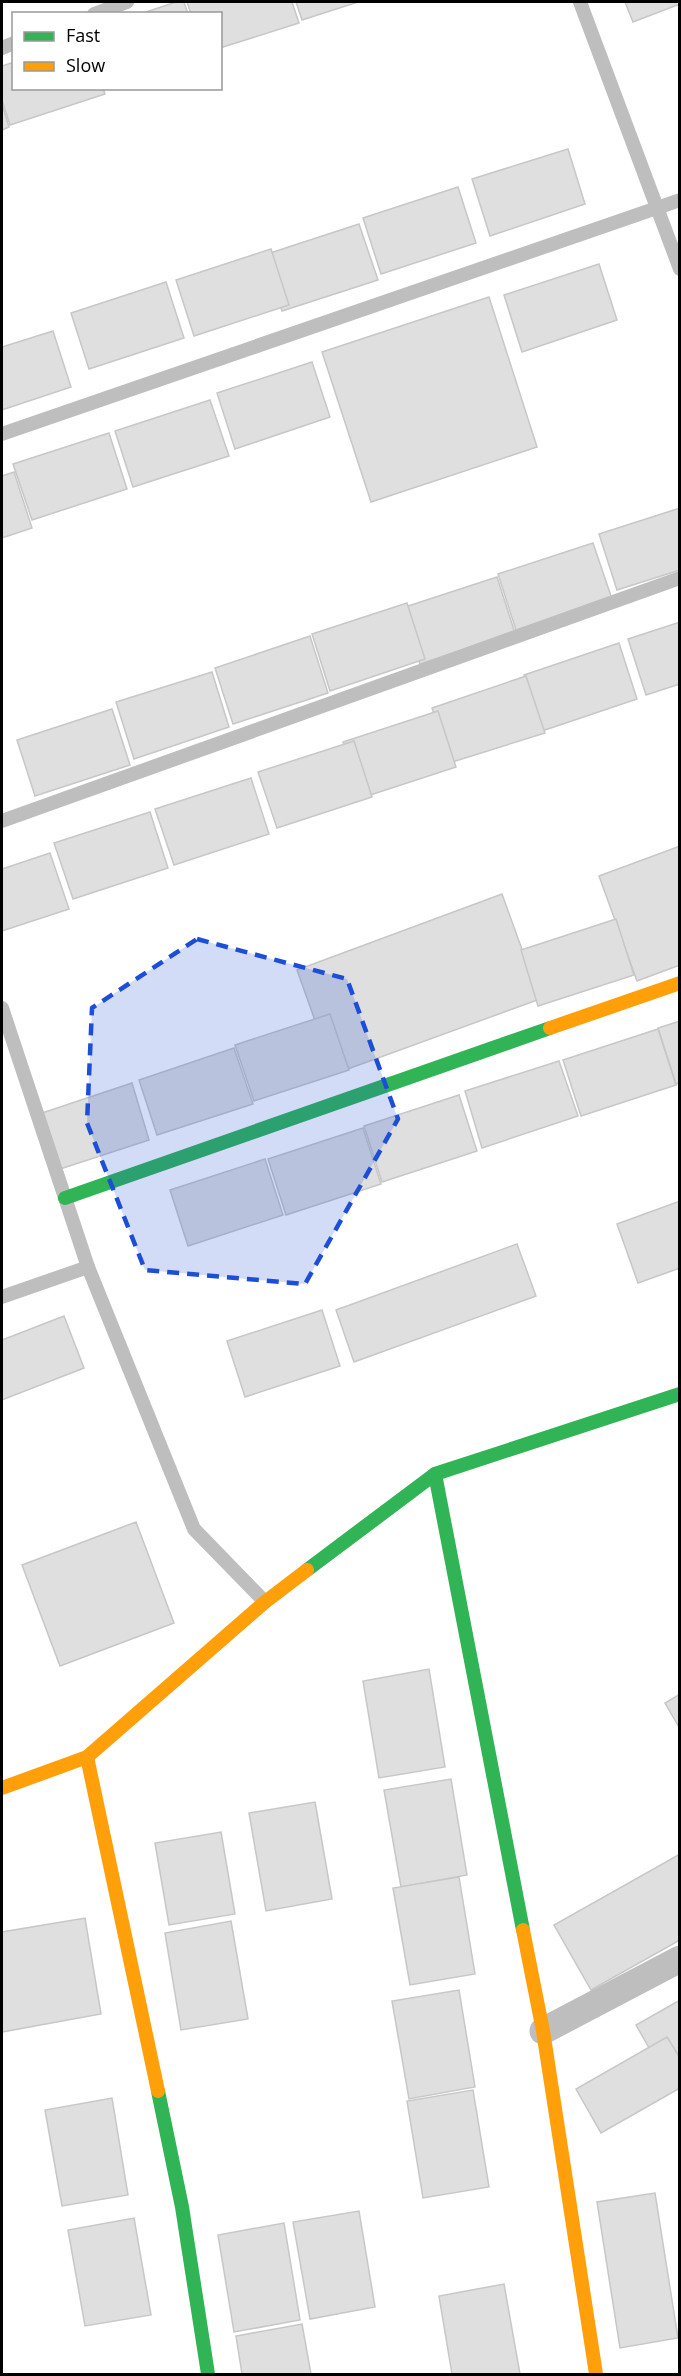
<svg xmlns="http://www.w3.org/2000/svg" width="681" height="2376" font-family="'Open Sans',sans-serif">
	<rect width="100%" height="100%" fill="#fff"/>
	<g fill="#dfdfdf" stroke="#c7c7c7" stroke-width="1.5">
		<polygon points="176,2 184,2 188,14 140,14"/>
		<polygon points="187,2 292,2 299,23 220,48 220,14 191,14"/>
		<polygon points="296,2 358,2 302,20"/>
		<polygon points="625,2 680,2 680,4 633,22"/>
		<polygon points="14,62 14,88 103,88 105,94 10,125 2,100 2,66"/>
		<polygon points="2,104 9,127 2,130"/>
		<polygon points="568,149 585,204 490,236 472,179"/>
		<polygon points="458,187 476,243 381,274 363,218"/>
		<polygon points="359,224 378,280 282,311 264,255"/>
		<polygon points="271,249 289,305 194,336 176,280"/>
		<polygon points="599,264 617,320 522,352 504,295"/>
		<polygon points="166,282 184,338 89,369 71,313"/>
		<polygon points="489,297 537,447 371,502 322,352"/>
		<polygon points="53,331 71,387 2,410 2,347"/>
		<polygon points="312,362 330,417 235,449 217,393"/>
		<polygon points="210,400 229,456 133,487 115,431"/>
		<polygon points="109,433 127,489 32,520 13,464"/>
		<polygon points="14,472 32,528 2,538 2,476"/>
		<polygon points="680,508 680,570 617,590 599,534"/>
		<polygon points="593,543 612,599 516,630 498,574"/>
		<polygon points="497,577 515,633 420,664 402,608"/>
		<polygon points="407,603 425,659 330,691 312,634"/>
		<polygon points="680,622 680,684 646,695 628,639"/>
		<polygon points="310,636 328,693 233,724 215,668"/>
		<polygon points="619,643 637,699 542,731 524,675"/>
		<polygon points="212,672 229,727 134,759 116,702"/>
		<polygon points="526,676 545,733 449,763 432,708"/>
		<polygon points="112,709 130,765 35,796 17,740"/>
		<polygon points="438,711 456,767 361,798 343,742"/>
		<polygon points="354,741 372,797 277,828 258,772"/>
		<polygon points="251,778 269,834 174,865 155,809"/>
		<polygon points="150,812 168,868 73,899 54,843"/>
		<polygon points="680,846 680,965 637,981 599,876"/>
		<polygon points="50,853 69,909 2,931 2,869"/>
		<polygon points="502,894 540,999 334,1074 297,970"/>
		<polygon points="616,919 634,975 538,1006 521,950"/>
		<polygon points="330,1014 349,1070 254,1101 235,1045"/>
		<polygon points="680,1021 680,1083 676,1084 658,1028"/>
		<polygon points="658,1029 676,1085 581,1116 563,1060"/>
		<polygon points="234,1048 253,1104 157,1135 139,1080"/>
		<polygon points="559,1061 578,1116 482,1148 465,1091"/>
		<polygon points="132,1083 149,1140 54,1171 36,1115"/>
		<polygon points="459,1095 477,1151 382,1182 364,1126"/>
		<polygon points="363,1128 381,1184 286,1215 268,1159"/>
		<polygon points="265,1159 283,1215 188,1246 170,1190"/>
		<polygon points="680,1201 680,1268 638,1283 617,1224"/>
		<polygon points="517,1244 536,1296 354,1362 336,1310"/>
		<polygon points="322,1310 340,1366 245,1397 227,1341"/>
		<polygon points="64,1316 84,1368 2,1400 2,1340"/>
		<polygon points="136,1522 174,1623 60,1666 22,1565"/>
		<polygon points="429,1669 445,1767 379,1778 363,1681"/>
		<polygon points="680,1694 680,1729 665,1703"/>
		<polygon points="451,1779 467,1875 401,1887 384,1790"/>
		<polygon points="315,1802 332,1899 266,1911 249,1813"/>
		<polygon points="221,1832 235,1914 169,1925 155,1843"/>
		<polygon points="680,1854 680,1940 591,1990 554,1925"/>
		<polygon points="459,1877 475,1974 410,1985 393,1888"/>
		<polygon points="85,1918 101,2014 2,2032 2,1932"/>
		<polygon points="231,1921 248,2019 181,2030 165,1933"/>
		<polygon points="459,1990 475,2087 409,2099 392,2001"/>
		<polygon points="680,2000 680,2059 661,2069 636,2025"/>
		<polygon points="667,2037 680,2058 680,2088 601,2133 576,2089"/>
		<polygon points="473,2090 489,2187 423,2198 407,2101"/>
		<polygon points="112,2098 128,2195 62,2206 45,2110"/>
		<polygon points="655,2193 678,2338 620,2348 597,2202"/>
		<polygon points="359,2211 375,2307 310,2319 293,2222"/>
		<polygon points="134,2218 151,2315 85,2326 68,2230"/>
		<polygon points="284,2223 300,2320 234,2332 218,2235"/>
		<polygon points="504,2284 520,2374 452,2374 439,2296"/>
		<polygon points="302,2324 311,2374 242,2374 236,2336"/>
	</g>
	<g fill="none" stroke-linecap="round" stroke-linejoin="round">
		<g stroke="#bebebe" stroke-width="14">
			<polyline points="580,2 680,269"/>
			<polyline points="94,14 127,2"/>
			<polyline points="2,48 14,43"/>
			<polyline points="2,434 680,200"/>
			<polyline points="2,821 680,578"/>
			<polyline points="2,1008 88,1267 194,1529 265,1602"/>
			<polyline points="2,1297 88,1267"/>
		</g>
		<polyline stroke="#bebebe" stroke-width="27" points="543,2031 680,1959"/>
		<g stroke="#30b455" stroke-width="14">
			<polyline points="65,1198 550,1028"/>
			<polyline points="435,1474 523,1930"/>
			<polyline points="307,1570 435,1474 680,1394"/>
			<polyline points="158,2091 182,2207 208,2374"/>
		</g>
		<g stroke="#ff9f0a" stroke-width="14">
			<polyline points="550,1028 680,983"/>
			<polyline points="87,1757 158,2091"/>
			<polyline points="2,1788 87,1757 265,1602 307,1570"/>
			<polyline points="523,1930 543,2031 596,2374"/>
		</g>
	</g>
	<path fill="#1d4ed8" fill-opacity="0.2" stroke="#1d4ed8" stroke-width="4.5" stroke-dasharray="12 8" stroke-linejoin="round" d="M 197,939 L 347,979 L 398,1119 L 305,1284 L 145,1270 L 87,1123 L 92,1008 Z"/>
	<rect width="681" height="2376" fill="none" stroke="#000000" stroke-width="6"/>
	<rect x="12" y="12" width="210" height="78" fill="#ffffff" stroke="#999999" stroke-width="1.5"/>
	<rect x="24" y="32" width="30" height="9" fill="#30b455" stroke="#999999" stroke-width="1.5"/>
	<text x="66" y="42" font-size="18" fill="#000000">Fast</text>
	<rect x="24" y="62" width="30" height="9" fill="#ff9f0a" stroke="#999999" stroke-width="1.5"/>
	<text x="66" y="72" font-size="18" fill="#000000">Slow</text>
</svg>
